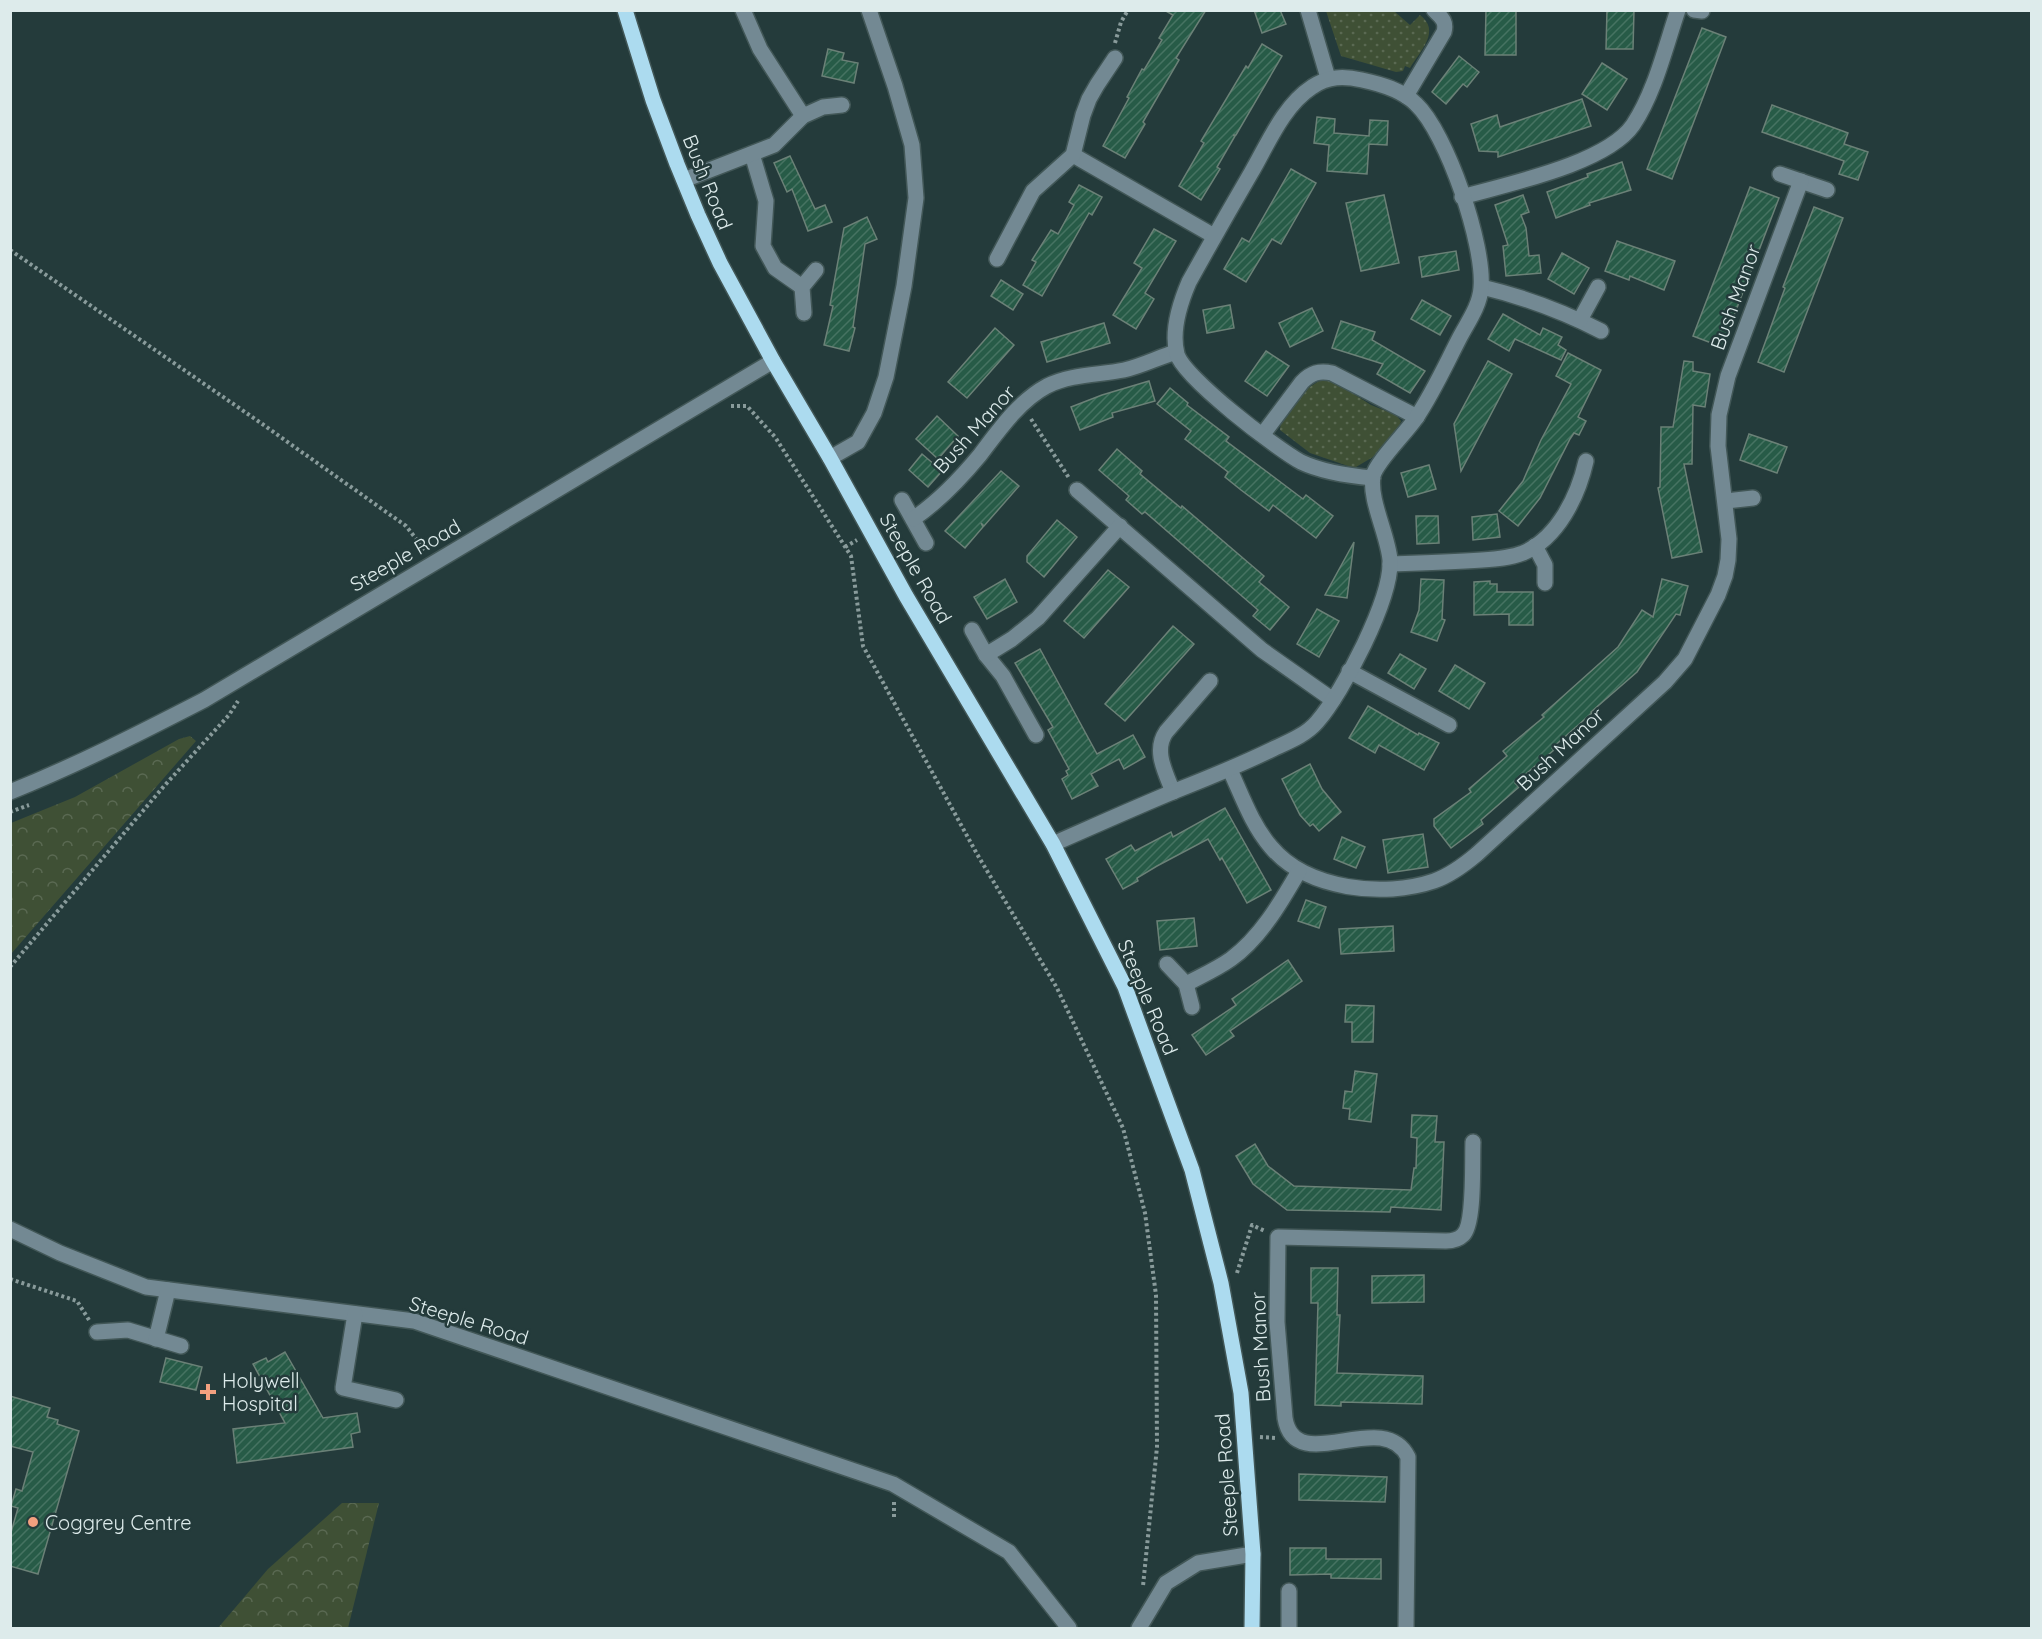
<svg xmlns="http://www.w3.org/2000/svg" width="2042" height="1639" font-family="Quicksand,sans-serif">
	<defs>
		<pattern id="grass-dots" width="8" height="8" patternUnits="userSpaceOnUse" patternTransform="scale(1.5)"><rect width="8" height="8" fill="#3f5035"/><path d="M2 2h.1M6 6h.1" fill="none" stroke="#5a6952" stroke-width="1.8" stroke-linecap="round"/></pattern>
		<pattern id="forest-crowns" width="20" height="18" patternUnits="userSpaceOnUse" patternTransform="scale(1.5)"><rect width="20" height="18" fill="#3f5035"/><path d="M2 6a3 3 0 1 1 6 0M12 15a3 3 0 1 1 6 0" fill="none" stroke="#5a6952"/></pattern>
		<pattern id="building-hatch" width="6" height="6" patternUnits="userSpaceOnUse" patternTransform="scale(1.5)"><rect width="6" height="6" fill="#275b47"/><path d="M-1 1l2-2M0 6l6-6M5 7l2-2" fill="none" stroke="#467362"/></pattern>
	</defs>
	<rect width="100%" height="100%" fill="#243b3b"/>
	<g fill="url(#grass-dots)">
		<path d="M 1326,11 L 1394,11 L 1410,25 L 1420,15 C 1441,31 1421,50 1410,68 L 1405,66 L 1403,71 L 1396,72 L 1341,56 Z"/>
		<path d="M 1325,379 L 1335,382 L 1371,405 L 1396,415 L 1401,421 L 1399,427 L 1373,457 L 1356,467 L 1351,467 L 1310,453 L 1280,430 C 1281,411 1307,384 1325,379 Z"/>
	</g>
	<g fill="url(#forest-crowns)">
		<polygon points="190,736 196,741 11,954 11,823 75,797 179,739"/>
		<polygon points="342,1503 379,1503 348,1628 218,1628 268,1569"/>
	</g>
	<g fill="url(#building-hatch)" stroke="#6b8177" stroke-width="1.5">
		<polygon points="1164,10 1206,10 1176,58 1179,60 1143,122 1145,124 1125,158 1103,146 1129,98 1127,97 1142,69 1144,70 1162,40 1159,38 1173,15"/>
		<polygon points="1254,10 1280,10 1286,24 1262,33"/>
		<polygon points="1486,10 1516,10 1516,55 1485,55"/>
		<polygon points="1607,10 1634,10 1633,49 1606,49"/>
		<polygon points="1702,28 1726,37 1672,179 1647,169"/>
		<polygon points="1262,44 1282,56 1236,135 1233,135 1235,136 1217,167 1220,169 1201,200 1179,186 1204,143 1201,141 1246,66 1248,68"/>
		<polygon points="828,49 844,53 842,60 858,63 854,83 822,76"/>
		<polygon points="1459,56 1479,72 1467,87 1463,84 1446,104 1432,92"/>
		<polygon points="1602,63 1627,79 1607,110 1582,94"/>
		<polygon points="1582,99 1591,126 1498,157 1498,152 1479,151 1471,124 1497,115 1500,127"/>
		<polygon points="1772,105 1848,133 1844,144 1868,152 1858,180 1839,174 1844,161 1762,132"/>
		<polygon points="1317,117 1335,119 1334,133 1369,136 1370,120 1388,121 1387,145 1369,144 1367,174 1327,171 1329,145 1314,143"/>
		<polygon points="790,156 815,209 825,205 832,222 808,231 792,189 787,192 774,163"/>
		<polygon points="1622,162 1631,190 1589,203 1590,205 1556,218 1547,192 1588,177 1587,174"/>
		<polygon points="1291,169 1316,183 1281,244 1272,239 1246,282 1224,269 1242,238 1249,242"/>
		<polygon points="1079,185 1102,197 1092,215 1089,213 1042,296 1023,285 1036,262 1032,260 1051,230 1058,234 1074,205 1069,202"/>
		<polygon points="1750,187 1779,198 1722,347 1693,336"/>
		<polygon points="1384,195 1399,263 1361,271 1346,203"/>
		<polygon points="1523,195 1529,212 1521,215 1526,228 1529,256 1539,255 1541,273 1506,276 1503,246 1508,245 1495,205"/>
		<polygon points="1814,207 1843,218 1784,372 1758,362 1785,288 1783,287"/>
		<polygon points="867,217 877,239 865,244 853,327 855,328 849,351 824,345 833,306 830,305 844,228"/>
		<polygon points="1154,229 1176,241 1145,293 1154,299 1136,329 1113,315 1142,268 1134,263"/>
		<polygon points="1617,241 1675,261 1664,290 1630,276 1629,280 1605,271"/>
		<polygon points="1456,251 1459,270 1422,277 1419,257"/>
		<polygon points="1562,253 1589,268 1574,294 1548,279"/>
		<polygon points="1001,280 1023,294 1013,310 991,296"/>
		<polygon points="1422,300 1451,316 1440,335 1411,319"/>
		<polygon points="1230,305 1234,328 1207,333 1203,310"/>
		<polygon points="1312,308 1323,331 1290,347 1279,323"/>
		<polygon points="1503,314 1540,335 1543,328 1562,337 1558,345 1566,350 1561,360 1515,339 1509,351 1488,339"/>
		<polygon points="1341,321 1375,332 1372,340 1425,371 1410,393 1377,374 1383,364 1332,348"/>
		<polygon points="1104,323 1110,343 1047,362 1041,342"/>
		<polygon points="995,328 1014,345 967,398 948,382"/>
		<polygon points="1266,351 1289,366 1267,396 1245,381"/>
		<polygon points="1568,353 1601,370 1578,417 1586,421 1579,435 1574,433 1570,439 1540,498 1518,526 1499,511 1523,481 1541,440 1571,384 1556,376"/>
		<polygon points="1488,361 1512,374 1461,471 1454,424"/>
		<polygon points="1684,361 1693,362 1693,371 1710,374 1705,407 1693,405 1692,464 1684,464 1702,552 1672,558 1658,488 1660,487 1661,427 1673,427"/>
		<polygon points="1149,381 1155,401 1112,413 1113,417 1080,430 1071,407 1102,395"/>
		<polygon points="1170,388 1188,403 1187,405 1229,437 1226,441 1303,499 1306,495 1333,516 1316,538 1273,505 1269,511 1241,490 1225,477 1228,472 1185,439 1191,431 1157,404"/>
		<polygon points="937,416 958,436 938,459 916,439"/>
		<polygon points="1749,434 1787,447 1777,473 1740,460"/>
		<polygon points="1117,449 1142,471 1140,474 1181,508 1182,506 1264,576 1259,582 1289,607 1270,630 1253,616 1258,610 1145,512 1142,514 1126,500 1129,496 1099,470"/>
		<polygon points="922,454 942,471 928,487 909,470"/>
		<polygon points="1429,465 1436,489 1408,497 1401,473"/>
		<polygon points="1001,471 1019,486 984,526 981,523 983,527 965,548 945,531"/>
		<polygon points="1497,514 1500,537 1473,540 1472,517"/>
		<polygon points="1416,516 1438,516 1439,543 1417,544"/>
		<polygon points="1057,520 1077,537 1044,577 1027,562 1027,556"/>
		<polygon points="1354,542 1347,598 1325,595"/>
		<polygon points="1108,570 1129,587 1084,638 1064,621"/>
		<polygon points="1005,579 1017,602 987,619 974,597"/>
		<polygon points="1421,579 1444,580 1442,619 1445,620 1437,641 1411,632 1419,610"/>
		<polygon points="1662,579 1688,586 1680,615 1676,614 1637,672 1591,712 1592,713 1552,748 1554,750 1515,783 1519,787 1481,820 1483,824 1451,848 1434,826 1434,819 1471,792 1469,789 1507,756 1503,751 1544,717 1542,715 1618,647 1642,610 1653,617"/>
		<polygon points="1490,581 1490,584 1497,584 1497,592 1533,592 1533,625 1509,625 1509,614 1474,615 1474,582"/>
		<polygon points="1317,609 1339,621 1319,657 1297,644"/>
		<polygon points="1173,626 1194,644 1125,721 1105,704"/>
		<polygon points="1040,649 1097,754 1133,735 1145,757 1124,769 1119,759 1091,774 1098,786 1072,799 1062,779 1068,775 1066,771 1069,769 1048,730 1053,727 1015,663"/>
		<polygon points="1400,654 1426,669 1414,689 1388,673"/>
		<polygon points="1455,665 1485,683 1469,709 1439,691"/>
		<polygon points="1368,706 1418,735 1419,733 1439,743 1424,770 1379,745 1375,753 1349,738"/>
		<polygon points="1310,764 1322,789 1341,812 1319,831 1313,824 1310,826 1300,815 1282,779"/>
		<polygon points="1225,808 1271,890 1247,903 1222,858 1220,860 1208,839 1157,866 1137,878 1138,881 1123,889 1106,859 1131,845 1135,851 1171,832 1173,837"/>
		<polygon points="1423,834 1428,867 1388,873 1383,840"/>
		<polygon points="1342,837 1365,847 1356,868 1334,859"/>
		<polygon points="1306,900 1326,907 1319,928 1298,921"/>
		<polygon points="1194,918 1197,946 1160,950 1157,921"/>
		<polygon points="1393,926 1394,951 1341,954 1339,929"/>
		<polygon points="1288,960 1302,981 1230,1031 1234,1036 1206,1055 1192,1035 1236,1005 1232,999"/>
		<polygon points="1346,1005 1374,1006 1373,1042 1352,1042 1352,1022 1345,1022"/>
		<polygon points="1355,1071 1377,1074 1371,1122 1349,1119 1350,1109 1343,1108 1345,1091 1352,1092"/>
		<polygon points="1412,1115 1437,1116 1435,1142 1444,1142 1441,1210 1391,1207 1390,1212 1287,1210 1253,1184 1236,1156 1255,1144 1268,1166 1294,1186 1411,1190 1414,1168 1416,1168 1417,1138 1411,1137"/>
		<polygon points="1311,1268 1338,1268 1337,1315 1340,1315 1337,1373 1423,1376 1422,1404 1341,1402 1341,1406 1315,1405 1318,1303 1311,1303"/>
		<polygon points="1424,1275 1424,1302 1372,1303 1372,1276"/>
		<polygon points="285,1352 323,1418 357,1413 360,1432 351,1434 353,1447 237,1463 233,1429 285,1423 253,1364 266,1358 268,1362"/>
		<polygon points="166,1358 202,1367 196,1390 160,1382"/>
		<polygon points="10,1396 50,1408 47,1417 58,1420 57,1424 79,1431 38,1574 10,1566 10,1536 18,1508 11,1506 16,1489 22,1491 33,1452 10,1446"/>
		<polygon points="1299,1474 1387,1477 1385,1502 1299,1500"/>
		<polygon points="1290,1548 1326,1548 1326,1559 1381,1559 1381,1579 1331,1578 1331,1574 1290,1575"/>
	</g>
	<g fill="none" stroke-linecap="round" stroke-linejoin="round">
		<g stroke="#425757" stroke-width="18">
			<g id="minor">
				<polyline points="743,10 760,49 803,116"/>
				<polyline points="1308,10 1328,78"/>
				<polyline points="1694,10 1702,11"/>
				<path d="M 1406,96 L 1444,32 C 1447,21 1441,17 1434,10"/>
				<polyline points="752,154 766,201 763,246 775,268 802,287"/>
				<polyline points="1073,155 1214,236"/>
				<polyline points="1780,174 1827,190"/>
				<polyline points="684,180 774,145 803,116 823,107 842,105"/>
				<path d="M 1462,197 C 1507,184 1606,164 1633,125 C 1655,92 1665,48 1678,10"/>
				<polyline points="997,259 1033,191 1073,155 1083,115 1089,99 1097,85 1115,58"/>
				<path d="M 1482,287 C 1524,297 1562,311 1601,331"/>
				<polyline points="804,313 802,287 816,270"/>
				<polyline points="1580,320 1598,287"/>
				<path d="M 1263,434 L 1302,382 C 1311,373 1319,370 1332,373 L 1417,417"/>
				<polyline points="830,458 858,442 874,413 886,377 904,286 916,198 912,145 895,86 869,10"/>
				<polyline points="1077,490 1262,650 1333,700"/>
				<polyline points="902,500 926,543"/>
				<polyline points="1726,501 1753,498"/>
				<path d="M 913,519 C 938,502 961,478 980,455 C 999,430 1019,401 1047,386 C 1071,374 1099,375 1124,370 C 1142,366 1159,357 1176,352"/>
				<polyline points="1535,546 1545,565 1545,583"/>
				<path d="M 1390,564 C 1421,563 1452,562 1482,560 C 1496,559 1510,558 1523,553 C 1558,538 1578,496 1586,461"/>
				<polyline points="972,630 986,655 1003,676 1036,735"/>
				<polyline points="986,655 1012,639 1038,618 1120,526"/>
				<polyline points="1349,671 1449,725"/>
				<path d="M 1230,770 C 1242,796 1252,825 1271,847 C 1307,890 1384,898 1434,881 C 1451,875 1464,865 1477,854 L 1665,682 L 1685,659 L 1718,595 L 1725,576 L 1728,560 L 1729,539 L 1718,446 L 1719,415 L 1728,376 L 1801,181"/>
				<path d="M 10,792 C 77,765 140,733 204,700 L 773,361"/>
				<path d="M 1173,792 C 1166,773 1153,751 1166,732 L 1210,681"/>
				<path d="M 1053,844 C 1094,826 1134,808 1175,791 C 1208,778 1240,765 1273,749 C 1288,742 1306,735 1317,722 C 1343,692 1392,599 1390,560 C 1388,535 1369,500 1373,476 C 1376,462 1406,433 1416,418 C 1433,393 1446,364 1460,337 C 1468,322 1480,305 1481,288 C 1485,246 1447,133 1416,104 C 1402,90 1381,84 1362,80 C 1344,76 1328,76 1312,87 C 1283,106 1268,144 1251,173 C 1230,209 1209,246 1189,282 C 1180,303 1171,331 1177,354 C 1184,378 1277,449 1301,462 C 1322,472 1350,476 1373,478"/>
				<polyline points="1167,964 1186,984 1192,1007"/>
				<path d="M 1186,984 C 1201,976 1217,969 1231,959 C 1261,937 1281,902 1299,871"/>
				<polyline points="10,1229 60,1253 146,1287 414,1321 893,1484 1009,1552 1069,1628"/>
				<polyline points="355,1314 343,1388 396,1400"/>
				<polyline points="97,1332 128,1330 181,1346"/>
				<polyline points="156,1339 168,1290"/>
				<polyline points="1139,1628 1166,1583 1198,1563 1253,1554"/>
				<polyline points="1289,1628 1289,1591"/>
				<path d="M 1406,1628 L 1408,1457 C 1383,1406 1295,1479 1285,1418 L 1277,1322 L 1278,1237 L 1446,1241 C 1452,1241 1458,1240 1463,1235 C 1475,1224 1472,1161 1473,1142"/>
			</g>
		</g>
		<g stroke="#425757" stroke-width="18">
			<polyline id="major" points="625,10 653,100 677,164 698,215 720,263 773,361 830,458 906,596 1053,844 1125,987 1192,1170 1221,1283 1241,1393 1253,1554 1252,1628"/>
		</g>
		<g stroke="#899b9b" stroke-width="4" stroke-dasharray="3 3" stroke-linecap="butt">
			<polyline points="1115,43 1121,22 1128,10"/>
			<polyline points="10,250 258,421 406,526 425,550"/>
			<polyline points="731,406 747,406 775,437 851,556 863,646 977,854 1057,988 1123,1128 1145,1213 1156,1295 1157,1447 1143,1586"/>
			<polyline points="1031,419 1069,478"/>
			<polyline points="845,547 857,540"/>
			<polyline points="10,812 29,805"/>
			<polyline points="10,967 165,785 229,715 238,701"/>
			<polyline points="1237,1273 1252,1225 1265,1231"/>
			<polyline points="10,1279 77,1301 89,1320"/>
			<polyline points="1260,1437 1277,1438"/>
			<polyline points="894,1502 894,1517"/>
		</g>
		<use href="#minor" stroke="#738993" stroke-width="15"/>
		<use href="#major" stroke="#acdbef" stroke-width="15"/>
	</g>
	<g fill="#f2a07f" stroke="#243b3b" stroke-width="2">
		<path d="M205 1383h6v6h6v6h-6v6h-6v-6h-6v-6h6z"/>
		<circle cx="33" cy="1522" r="6"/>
	</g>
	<g text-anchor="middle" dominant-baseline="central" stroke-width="5" stroke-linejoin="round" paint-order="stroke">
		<g font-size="20" fill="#ddebeb" stroke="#243b3b">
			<text transform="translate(708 182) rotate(68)">Bush Road</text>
			<text transform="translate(1735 297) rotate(-70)">Bush Manor</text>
			<text transform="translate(974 429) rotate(-48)">Bush Manor</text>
			<text transform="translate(405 555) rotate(-30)">Steeple Road</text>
			<text transform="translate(916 568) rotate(60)">Steeple Road</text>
			<text transform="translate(1560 749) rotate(-43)">Bush Manor</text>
			<text transform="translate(1148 997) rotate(67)">Steeple Road</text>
			<text transform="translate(469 1320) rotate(17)">Steeple Road</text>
			<text transform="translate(1260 1347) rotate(-93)">Bush Manor</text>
			<text transform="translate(1226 1475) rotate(-94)">Steeple Road</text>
		</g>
		<g font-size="20" fill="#ddebeb" stroke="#243b3b" text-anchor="start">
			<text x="222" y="1380">Holywell<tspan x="222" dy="23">Hospital</tspan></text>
			<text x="45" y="1522">Coggrey Centre</text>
		</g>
	</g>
	<rect width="2042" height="1639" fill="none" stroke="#ddebeb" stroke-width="24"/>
</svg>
